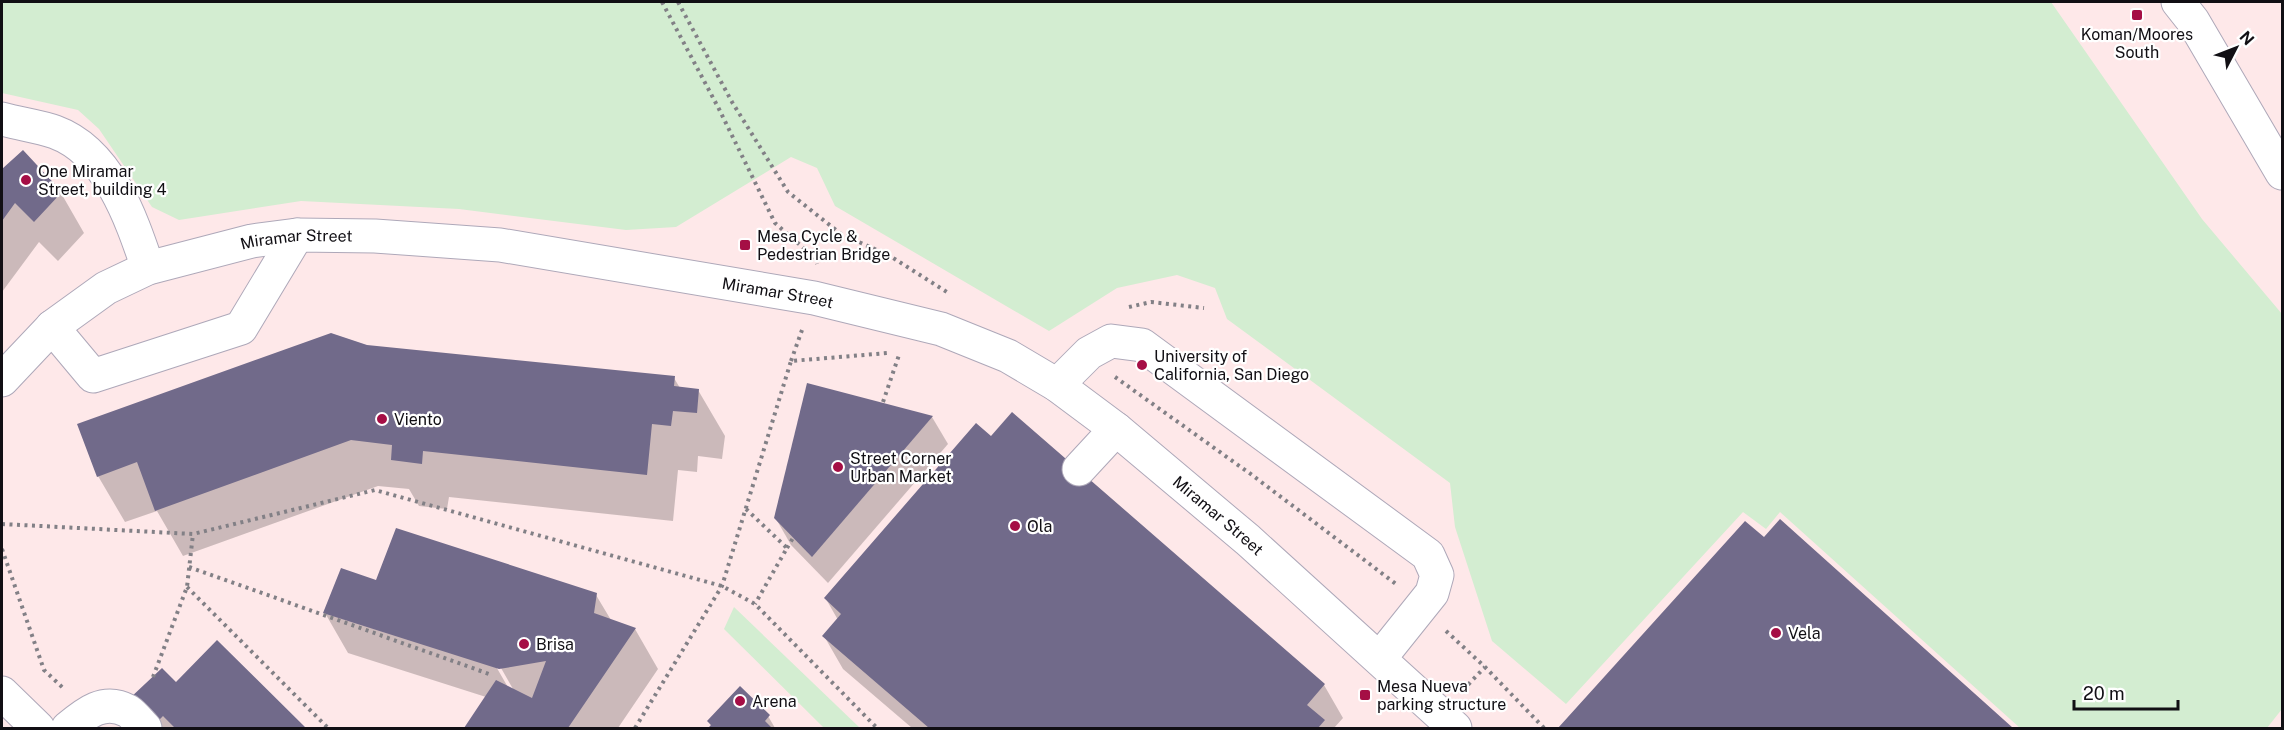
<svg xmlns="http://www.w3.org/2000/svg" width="2284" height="730" font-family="'Public Sans',sans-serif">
	<rect width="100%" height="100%" fill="#f9f6fe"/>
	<rect fill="#fee8e9" x="2" y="2" width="2280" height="726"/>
	<g fill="#d3edd1">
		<polygon points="2,2 2051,2 2202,219 2282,314 2282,709 2267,728 2020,728 1780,512 1766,529 1743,512 1566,704 1492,641 1455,527 1450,483 1227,319 1215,288 1177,275 1117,288 1049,331 835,206 817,168 791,157 676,227 626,230 459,209 301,201 179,220 152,207 99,129 78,110 2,93"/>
		<polygon points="734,607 860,728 824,728 724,629"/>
	</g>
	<g fill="#0003" fill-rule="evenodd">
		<polygon points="23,152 61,193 84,233 58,261 39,242 2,292 2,171"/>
		<polygon points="366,347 674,378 680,388 698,390 725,436 722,459 698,456 697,472 678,470 673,521 449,497 447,509 419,506 409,489 378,486 183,556 157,511 125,522 98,476"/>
		<polygon points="808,385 932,417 948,444 828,583 791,545 775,517"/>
		<polygon points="992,438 1324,685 1343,718 1334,728 912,728 843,669 824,636 838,620 826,599"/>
		<polygon points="1780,521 2011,728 1560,728 1745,523 1764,540"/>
		<path d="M 377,582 L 596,595 L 611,620 L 635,629 L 658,669 L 618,728 L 465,728 L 486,697 L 348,653 L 325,613 ZM 497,661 L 513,689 L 509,689 L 494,663 Z"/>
		<polygon points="217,642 304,728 148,728 176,684"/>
		<polygon points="768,716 775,728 710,728 712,727 708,721"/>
	</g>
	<g fill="#716a8a">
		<polygon points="23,150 62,192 34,222 15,203 2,221 2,169"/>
		<polygon points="331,333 367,345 675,376 674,386 699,389 697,413 673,411 671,426 652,424 647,475 423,451 422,464 391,460 392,445 351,440 155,511 137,462 97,477 77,424"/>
		<polygon points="807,383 933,416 812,557 774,518"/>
		<polygon points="1012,412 1325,684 1307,705 1325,720 1318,728 929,728 822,636 841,614 824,598 976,423 991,436"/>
		<polygon points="1780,519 2013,728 1558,728 1745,521 1764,537"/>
		<polygon points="396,528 597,593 594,613 636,628 568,728 464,728 496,680 532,698 546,661 499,669 323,613 341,568 376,580"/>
		<polygon points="217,640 306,728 175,728 163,716 154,725 129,699 162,668 176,682"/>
		<polygon points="740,686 770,715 765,721 772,728 708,728 711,725 707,721"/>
	</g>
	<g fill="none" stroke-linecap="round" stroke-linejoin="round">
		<g stroke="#aea8b9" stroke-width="35">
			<g id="minor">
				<polyline points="2178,2 2193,21 2282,173"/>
				<path d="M 2,119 C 19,124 38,126 55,132 C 109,152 131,218 148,268"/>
				<polyline points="52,327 93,376 241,328 297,235"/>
				<path id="s1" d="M 2,380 L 52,327 L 106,288 L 148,268 L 252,241 L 297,235 L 375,236 L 500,245 L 814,298 L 941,329 L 1008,356 L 1057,385 L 1116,429 L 1248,540 L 1455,728"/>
				<polyline points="1057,385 1089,353 1111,341 1142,345 1428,555 1437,575 1432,593 1380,658"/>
				<polyline points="1079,469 1116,429"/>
				<polyline points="2,693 38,728"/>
				<path d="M 68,728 C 86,713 104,698 128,711 C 134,715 140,723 145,728"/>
			</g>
		</g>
		<g stroke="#828086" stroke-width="4" stroke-dasharray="3 4.5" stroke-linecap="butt">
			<polyline points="662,2 719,109 775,223 816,259 817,264"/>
			<polyline points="678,2 732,102 788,192 841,234 890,256 950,294"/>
			<polyline points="1129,307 1151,302 1204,308"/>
			<polyline points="791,361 802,330"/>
			<polyline points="1115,377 1252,475 1396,584"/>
			<polyline points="883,402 899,355"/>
			<polyline points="746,509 787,548 755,604"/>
			<polyline points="2,524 193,534 375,490 722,586 755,604 877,728"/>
			<polyline points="787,548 793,538"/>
			<polyline points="2,549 44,670 63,688"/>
			<polyline points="189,567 492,675"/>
			<polyline points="187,587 328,728"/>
			<polyline points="1446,631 1485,667 1544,728"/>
			<polyline points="153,677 187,587 193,534"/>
			<polyline points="1463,690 1485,667"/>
			<polyline points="635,728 722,586 791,361 888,353"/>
		</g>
		<use href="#minor" stroke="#fff" stroke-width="33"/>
	</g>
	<g fill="#a50e45" stroke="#fff" stroke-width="2">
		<rect x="2131" y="9" width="12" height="12" rx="3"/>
		<circle cx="26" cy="180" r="6"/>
		<rect x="739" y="239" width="12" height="12" rx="3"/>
		<circle cx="1142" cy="365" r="6"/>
		<circle cx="382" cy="419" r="6"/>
		<circle cx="838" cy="467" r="6"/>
		<circle cx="1015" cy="526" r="6"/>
		<circle cx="1776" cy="633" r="6"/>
		<circle cx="524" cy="644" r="6"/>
		<rect x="1359" y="689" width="12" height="12" rx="3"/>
		<circle cx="740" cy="701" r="6"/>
	</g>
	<g text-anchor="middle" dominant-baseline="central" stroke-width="4.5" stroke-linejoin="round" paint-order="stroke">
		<g font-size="16" fill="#110f14" stroke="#fff" text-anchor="start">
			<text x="2137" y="34" text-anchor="middle">Koman/Moores<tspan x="2137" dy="18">South</tspan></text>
			<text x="38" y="171">One Miramar<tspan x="38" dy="18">Street, building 4</tspan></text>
			<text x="757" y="236">Mesa Cycle &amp;<tspan x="757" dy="18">Pedestrian Bridge</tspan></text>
			<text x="1154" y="356">University of<tspan x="1154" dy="18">California, San Diego</tspan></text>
			<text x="394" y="419">Viento</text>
			<text x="850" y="458">Street Corner<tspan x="850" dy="18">Urban Market</tspan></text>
			<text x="1027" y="526">Ola</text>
			<text x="1788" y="633">Vela</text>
			<text x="536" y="644">Brisa</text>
			<text x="1377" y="686">Mesa Nueva<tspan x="1377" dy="18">parking structure</tspan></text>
			<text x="752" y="701">Arena</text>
		</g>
		<g font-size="16" fill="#110f14" stroke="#fff">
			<text stroke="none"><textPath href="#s1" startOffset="338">Miramar Street</textPath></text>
			<text stroke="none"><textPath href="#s1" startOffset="824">Miramar Street</textPath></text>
			<text stroke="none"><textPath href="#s1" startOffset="1328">Miramar Street</textPath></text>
		</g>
	</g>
	<rect width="2284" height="730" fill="none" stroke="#110f14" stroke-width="6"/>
	<g transform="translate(2236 48) rotate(48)" stroke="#ffffff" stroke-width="4.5" paint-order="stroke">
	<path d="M0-4.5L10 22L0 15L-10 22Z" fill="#110f14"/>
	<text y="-9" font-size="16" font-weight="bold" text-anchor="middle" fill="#110f14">N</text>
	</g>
	<path d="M2074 700v9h104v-9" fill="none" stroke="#110f14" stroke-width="3"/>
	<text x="2083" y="700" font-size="18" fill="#110f14" stroke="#ffffff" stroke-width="4.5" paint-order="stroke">20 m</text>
</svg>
